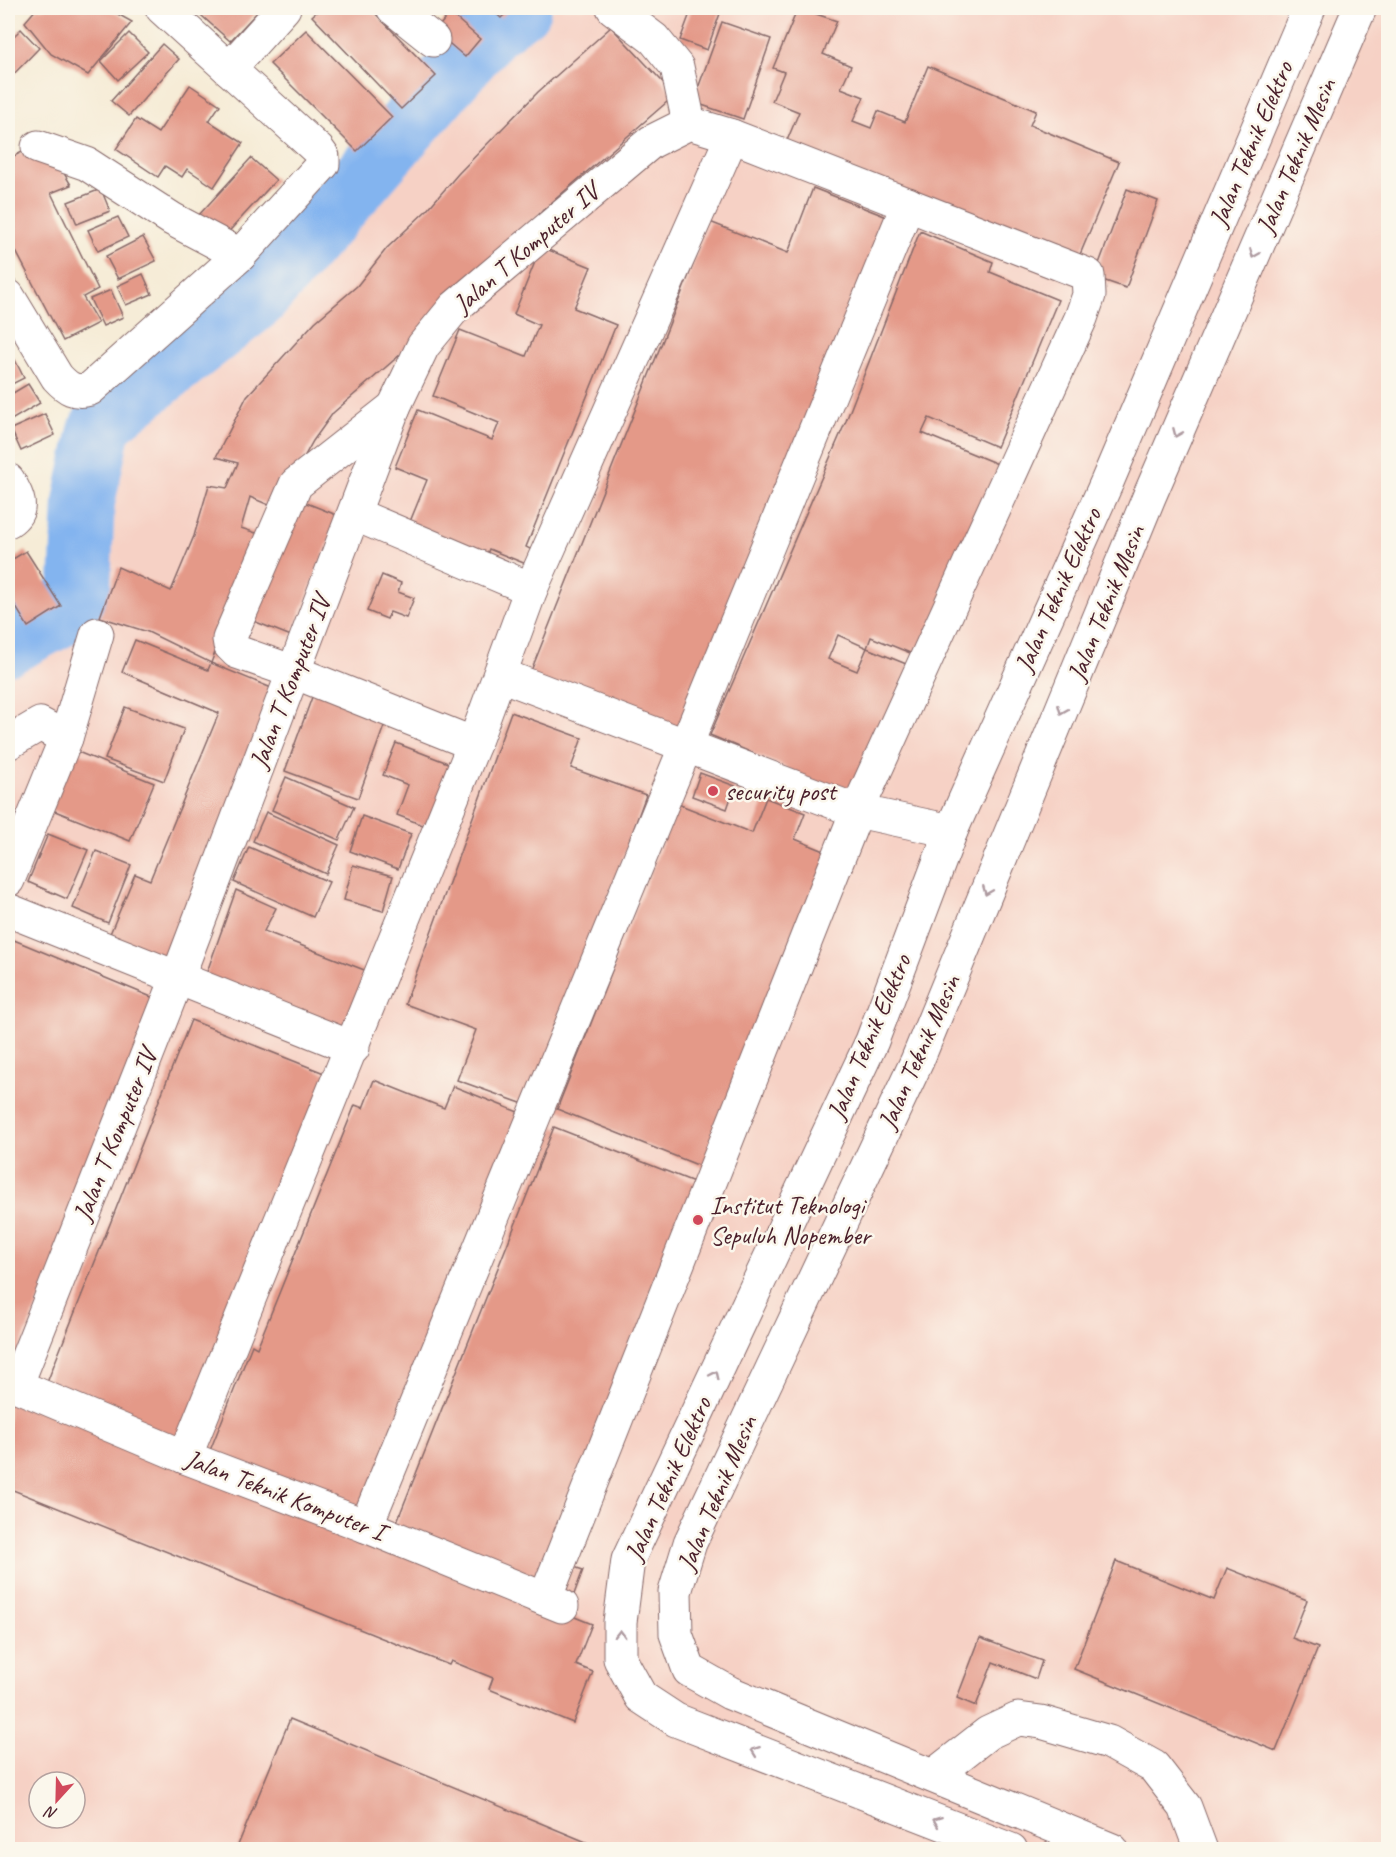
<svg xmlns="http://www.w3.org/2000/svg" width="1396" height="1857" font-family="Caveat,sans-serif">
	<rect width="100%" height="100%" fill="#fbf7ec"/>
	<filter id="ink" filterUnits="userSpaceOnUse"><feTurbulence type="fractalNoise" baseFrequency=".0167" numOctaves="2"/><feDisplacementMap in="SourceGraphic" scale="12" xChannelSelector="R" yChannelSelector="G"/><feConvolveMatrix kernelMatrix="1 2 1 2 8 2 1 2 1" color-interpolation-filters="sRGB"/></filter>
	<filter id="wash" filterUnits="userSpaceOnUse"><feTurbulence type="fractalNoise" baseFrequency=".008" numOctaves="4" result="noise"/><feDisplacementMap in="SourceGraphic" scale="24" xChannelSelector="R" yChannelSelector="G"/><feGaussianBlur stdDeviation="1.35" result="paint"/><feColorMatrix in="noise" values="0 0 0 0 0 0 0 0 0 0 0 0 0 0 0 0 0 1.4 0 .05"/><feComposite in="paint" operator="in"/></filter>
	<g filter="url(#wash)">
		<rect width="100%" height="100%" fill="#f6ecd7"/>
		<path fill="#f6d1c5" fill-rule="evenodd" d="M 555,8 L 1388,8 L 1388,1849 L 8,1850 L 8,659 L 89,607 L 119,447 ZM 39,1782 L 75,1782 L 75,1818 L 39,1818 Z"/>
		<path fill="#83b4ef" stroke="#666a8d" stroke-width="1.5" d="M 904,8 L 990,8 C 961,19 932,22 904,8 Z"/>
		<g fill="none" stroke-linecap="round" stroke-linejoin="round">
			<polyline stroke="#83b4ef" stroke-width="62" points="8,644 57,618 73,600 80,585 84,502 99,431 106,418 257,299 491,30 520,8"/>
		</g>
		<g id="blocks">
			<g fill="#e49988">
				<polygon points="37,8 107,8 132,22 88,75 51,54 25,22"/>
				<polygon points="193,8 261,8 230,41"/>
				<polygon points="321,8 370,8 436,76 401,109 312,16"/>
				<polygon points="490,8 511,8 501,18"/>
				<polygon points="692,8 722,8 707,50 680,40"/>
				<polygon points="798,8 837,21 823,54 851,66 841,88 864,97 853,121 871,128 878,111 905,122 928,66 1036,111 1030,125 1119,162 1076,264 786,143 799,112 772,101 784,72 773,68"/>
				<polygon points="450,13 480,39 465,57 435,31"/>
				<polygon points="722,22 771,39 743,119 693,102"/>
				<polygon points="611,27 675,95 543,210 523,233 409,347 333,413 313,441 276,508 250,497 241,528 259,534 211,663 148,632 100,617 118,567 171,591 194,536 209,485 227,488 238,463 216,457 247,396 315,322 357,286 387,248 427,210 458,174 538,92"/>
				<polygon points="21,29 39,48 8,80 8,42"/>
				<polygon points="306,30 392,117 357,151 270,64"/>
				<polygon points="129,33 148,52 118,80 101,61"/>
				<polygon points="162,44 179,59 129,116 111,101"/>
				<polygon points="190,85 220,105 209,121 243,143 214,187 187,169 182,177 165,166 158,177 116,149 136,119 158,133"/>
				<polygon points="28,149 58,163 71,185 51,193 98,289 83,297 98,323 63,341 8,236 8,159"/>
				<polygon points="251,158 276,180 222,239 198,216"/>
				<polygon points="813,188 892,219 684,738 529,676 710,222 788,253"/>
				<polygon points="101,189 110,211 77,224 68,202"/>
				<polygon points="1127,189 1158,201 1126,288 1094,277"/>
				<polygon points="118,217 128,237 98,251 88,230"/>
				<polygon points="920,231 993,262 990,272 1058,300 997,447 929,418 922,433 1000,465 920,657 871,637 867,648 838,635 828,659 857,671 867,648 911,666 854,804 783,766 710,735 846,421"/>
				<polygon points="143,237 156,261 118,279 106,256"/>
				<polygon points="541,247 591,267 574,308 616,325 526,547 536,552 531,566 489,549 482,566 407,529 427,480 395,467 418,410 492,440 499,423 433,396 460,330 526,356 539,325 514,314"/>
				<polygon points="143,274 152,294 126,305 117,286"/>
				<polygon points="111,290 123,317 103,326 90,299"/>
				<polygon points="14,358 24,378 8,386 8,361"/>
				<polygon points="28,384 40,403 8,422 8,396"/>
				<polygon points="45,414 55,435 21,451 11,429"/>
				<polygon points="299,500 339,516 291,636 251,620"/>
				<polygon points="26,551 61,606 28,627 8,594 8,562"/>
				<polygon points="382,575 401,583 398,592 414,598 406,618 390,612 387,619 367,611"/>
				<polygon points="135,640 208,670 211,663 281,692 167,967 107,941 135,874 150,880 219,713 122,672"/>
				<polygon points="315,689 388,715 358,798 285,771"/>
				<polygon points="125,707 184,729 164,781 105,759"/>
				<polygon points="511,712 582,738 571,768 646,795 532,1107 457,1080 476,1030 405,1004"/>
				<polygon points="396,743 458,767 433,829 397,815 408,785 383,775"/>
				<polygon points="73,750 154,783 130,841 50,809"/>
				<polygon points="700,773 735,786 727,809 692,796"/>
				<polygon points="286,777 354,807 339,840 272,810"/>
				<polygon points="766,798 805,813 795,839 834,855 710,1170 557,1109 678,804 752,833"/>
				<polygon points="266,812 339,845 326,874 253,841"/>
				<polygon points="362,816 411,834 398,869 350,851"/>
				<polygon points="48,834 88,850 67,899 28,882"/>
				<polygon points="249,847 329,882 313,917 234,882"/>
				<polygon points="96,851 131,865 108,923 73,908"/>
				<polygon points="353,865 393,876 383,911 344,900"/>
				<polygon points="236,890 276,908 264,931 372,973 346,1038 202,986"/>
				<polygon points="14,940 161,1001 8,1377 8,956"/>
				<polygon points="191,1020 334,1077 187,1447 44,1390"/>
				<polygon points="374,1080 444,1108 453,1086 523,1114 362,1515 209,1453 252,1345 257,1348 355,1105 363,1108"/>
				<polygon points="554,1127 704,1186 544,1588 394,1529"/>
				<polygon points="8,1389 592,1624 576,1665 593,1672 573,1723 489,1689 493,1678 451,1661 449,1665 8,1488"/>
				<polygon points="1116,1561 1214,1600 1227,1568 1307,1600 1292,1638 1318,1648 1276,1751 1074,1669"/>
				<polygon points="562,1563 583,1570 573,1597 553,1587"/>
				<polygon points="980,1638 1042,1661 1036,1679 993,1662 976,1706 957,1698"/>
				<polygon points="290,1719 603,1849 603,1850 236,1850"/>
			</g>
		</g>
	</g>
	<g filter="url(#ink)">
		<use href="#blocks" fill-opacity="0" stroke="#866767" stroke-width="1.5"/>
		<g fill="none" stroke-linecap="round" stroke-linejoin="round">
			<g stroke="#866767" stroke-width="35">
				<g id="minor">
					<polyline points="393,8 433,40"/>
					<polyline points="613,8 654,39 677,67 689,123"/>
					<polyline points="229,69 284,8"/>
					<polyline points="38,147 87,164 172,219 240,255"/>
					<path d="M 8,296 L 57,377 C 68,389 75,393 90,389 L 240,255 L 323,164 L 323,157 L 318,150 L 162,8"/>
					<polyline points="394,407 296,484 229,639 230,645 237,652 294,672 474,744"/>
					<path d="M 8,480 C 17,495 26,509 8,521"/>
					<polyline points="354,514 531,589"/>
					<polyline points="501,675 857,811 951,831"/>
					<polyline points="66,738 97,634"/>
					<polyline points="8,743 40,724 66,738 8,880"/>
					<polyline points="8,910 353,1048"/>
					<polyline points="8,1382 185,1457 366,1526 562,1606"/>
					<polyline points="16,1386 177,979 394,407 423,346 455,307 651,142 689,123 732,136 1088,275 1089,295 1081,318 857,811 545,1599"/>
					<polyline points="185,1457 474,744 531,589 732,136"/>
					<polyline points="366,1526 908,204"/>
					<polyline points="933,1776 988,1733 1018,1719 1041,1722 1109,1742 1154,1767 1185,1807 1201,1850"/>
					<polyline points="1011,1850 676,1720 641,1697 620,1659 620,1622 628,1560 872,1041 951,831 1107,482 1309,8"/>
					<polyline points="1112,1850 730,1693 689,1670 676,1634 675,1592 690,1543 917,1061 1149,497 1360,8"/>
				</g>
			</g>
			<use href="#minor" stroke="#fff" stroke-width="33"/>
		</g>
		<defs><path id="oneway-chevron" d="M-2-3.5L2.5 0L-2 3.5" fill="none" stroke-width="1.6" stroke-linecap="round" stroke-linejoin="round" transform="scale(1.5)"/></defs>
		<g stroke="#ae9aa0">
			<use href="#oneway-chevron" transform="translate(1254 254) rotate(113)"/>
			<use href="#oneway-chevron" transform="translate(1177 433) rotate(113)"/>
			<use href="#oneway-chevron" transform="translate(1062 710) rotate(112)"/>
			<use href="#oneway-chevron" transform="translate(987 891) rotate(112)"/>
			<use href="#oneway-chevron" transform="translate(715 1375) rotate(-65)"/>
			<use href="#oneway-chevron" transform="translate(620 1634) rotate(-89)"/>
			<use href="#oneway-chevron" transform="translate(755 1751) rotate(-159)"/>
			<use href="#oneway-chevron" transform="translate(937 1821) rotate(-159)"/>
		</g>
	</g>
	<g fill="#d1495b" stroke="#fbf7ec" stroke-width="2">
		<circle cx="713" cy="791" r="6"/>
		<circle cx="698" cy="1220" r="6"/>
	</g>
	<g text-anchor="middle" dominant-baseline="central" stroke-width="5" stroke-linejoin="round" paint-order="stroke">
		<g font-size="26" fill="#4a1f2b" stroke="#fbf7ec">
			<text transform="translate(1251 144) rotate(-67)">Jalan Teknik Elektro</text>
			<text transform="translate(1296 156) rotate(-67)">Jalan Teknik Mesin</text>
			<text transform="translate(526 248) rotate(-41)">Jalan T Komputer IV</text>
			<text transform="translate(1058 590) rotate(-66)">Jalan Teknik Elektro</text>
			<text transform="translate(1106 603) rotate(-68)">Jalan Teknik Mesin</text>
			<text transform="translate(290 682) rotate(-69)">Jalan T Komputer IV</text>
			<text transform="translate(869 1037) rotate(-67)">Jalan Teknik Elektro</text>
			<text transform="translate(919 1052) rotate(-66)">Jalan Teknik Mesin</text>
			<text transform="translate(115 1135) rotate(-68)">Jalan T Komputer IV</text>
			<text transform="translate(668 1479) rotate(-66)">Jalan Teknik Elektro</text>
			<text transform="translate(717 1493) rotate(-67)">Jalan Teknik Mesin</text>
			<text transform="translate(285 1495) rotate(21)">Jalan Teknik Komputer I</text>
		</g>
		<g font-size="26" fill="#4a1f2b" stroke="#fbf7ec" text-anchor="start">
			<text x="725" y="791">security post</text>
			<text x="710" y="1205">Institut Teknologi<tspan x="710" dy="30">Sepuluh Nopember</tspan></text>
		</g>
	</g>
	<rect width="1396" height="1857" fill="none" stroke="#fbf7ec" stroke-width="30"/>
	<g transform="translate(57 1800) rotate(202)"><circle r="28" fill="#fbf7ec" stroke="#b4a19f" stroke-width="1.5"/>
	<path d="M0-4.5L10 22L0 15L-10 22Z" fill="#d1495b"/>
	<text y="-9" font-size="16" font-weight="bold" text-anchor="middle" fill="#4a1f2b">N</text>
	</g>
</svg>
